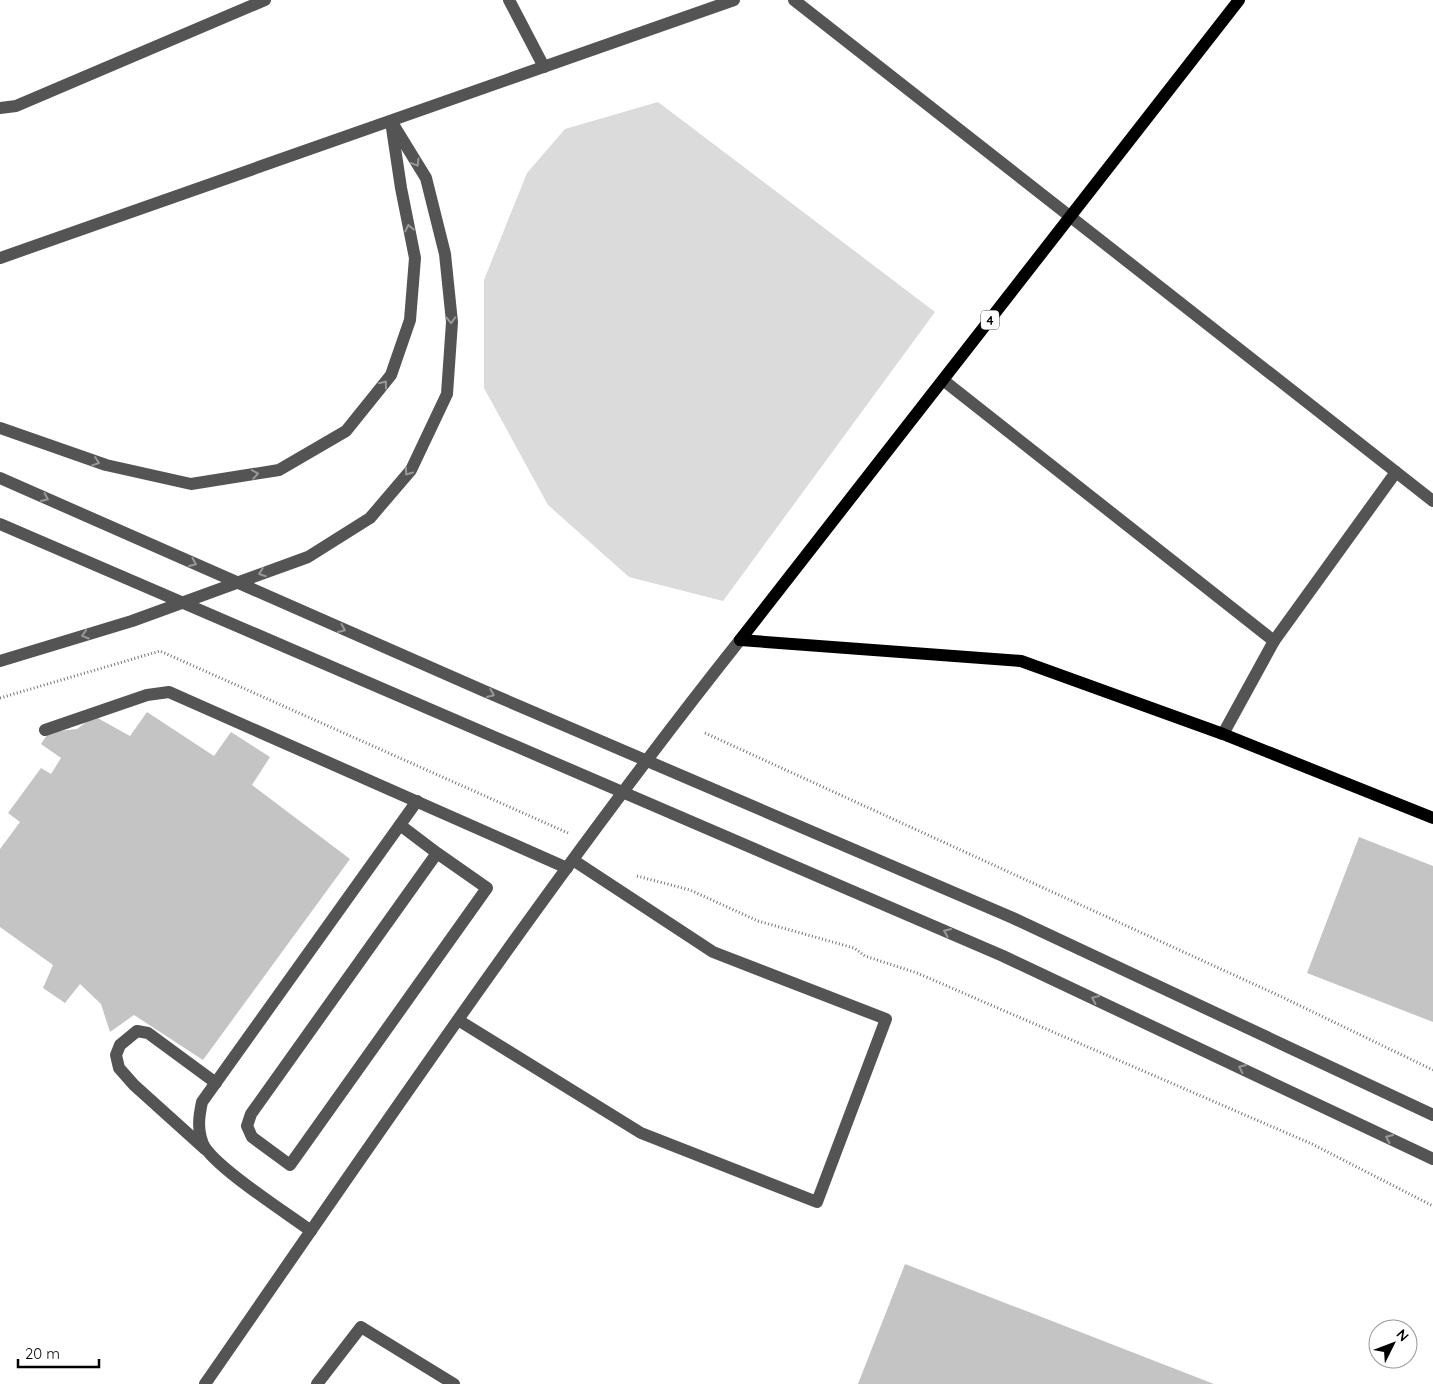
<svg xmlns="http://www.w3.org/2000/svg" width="1433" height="1384" font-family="Quicksand,sans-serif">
	<rect width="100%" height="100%" fill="#fff"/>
	<polygon fill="#dbdbdb" points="658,102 935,312 723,601 629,577 548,505 484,388 484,280 527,173 565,129"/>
	<g fill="#c4c4c4">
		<polygon points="147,712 214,756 231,732 270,757 252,785 350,859 203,1060 134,1015 110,1032 101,1004 80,984 65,1003 43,988 53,965 0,927 0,849 20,822 8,813 41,768 51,774 61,758 41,744 49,732 77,729 94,716 130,736"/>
		<polygon points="1359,837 1433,866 1433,1022 1307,973"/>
		<polygon points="905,1264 1214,1384 858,1384"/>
	</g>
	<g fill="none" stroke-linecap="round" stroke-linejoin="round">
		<g stroke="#767676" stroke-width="3" stroke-dasharray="1 2.5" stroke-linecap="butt">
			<polyline points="0,698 160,651 568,833"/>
			<polyline points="705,733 1282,997 1433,1070"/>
			<polyline points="637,876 690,890 758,921 854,948 865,956 917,973 1312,1144 1433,1206"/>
		</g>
		<g stroke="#545454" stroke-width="12">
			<polyline points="509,0 544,67"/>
			<polyline points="794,0 1433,501"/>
			<polyline points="0,108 16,106 265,0"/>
			<polyline points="0,258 734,0"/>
			<polyline points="943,380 1274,641"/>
			<polyline points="0,428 106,465 191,484 279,470 346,431 391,375 410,320 415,258 401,188 392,128"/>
			<polyline points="0,478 482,690 1013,918 1433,1115"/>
			<polyline points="0,524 1003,956 1433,1159"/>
			<polyline points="0,661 132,621 308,557 370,518 411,470 447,394 452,322 445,254 426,178 391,121"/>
			<polyline points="45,730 147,695 169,692 567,868"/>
			<polyline points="1223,734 1274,641 1396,472"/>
			<polyline points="400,825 437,853 251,1114 247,1126 252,1137 290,1165 487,888 437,853"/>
			<polyline points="458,1020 641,1133 817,1202 886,1019 713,952 573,860"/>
			<polyline points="205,1149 134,1085 119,1068 116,1055 120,1045 137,1031 148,1033 216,1083"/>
			<path d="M 311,1231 C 288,1214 213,1166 203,1144 C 197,1129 199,1116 202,1102 L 417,801"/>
			<path d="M 205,1384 C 379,1133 550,879 740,640"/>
			<polyline points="317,1384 361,1327 454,1384"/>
		</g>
		<g stroke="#000" stroke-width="12">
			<polyline points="740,640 1239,0"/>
			<polyline points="740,640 1021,661 1223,734 1433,818"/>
		</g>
	</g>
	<defs><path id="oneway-chevron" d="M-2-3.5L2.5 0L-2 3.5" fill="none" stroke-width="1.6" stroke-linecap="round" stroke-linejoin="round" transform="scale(1.25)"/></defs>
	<g stroke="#989898">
		<use href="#oneway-chevron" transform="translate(416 163) rotate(59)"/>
		<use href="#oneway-chevron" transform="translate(409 228) rotate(-102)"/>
		<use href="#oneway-chevron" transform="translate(451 320) rotate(88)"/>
		<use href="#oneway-chevron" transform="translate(384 384) rotate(-52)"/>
		<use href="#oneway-chevron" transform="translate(96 462) rotate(19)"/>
		<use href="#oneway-chevron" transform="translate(408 472) rotate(126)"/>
		<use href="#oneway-chevron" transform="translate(255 474) rotate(-9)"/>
		<use href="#oneway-chevron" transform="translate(45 498) rotate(24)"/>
		<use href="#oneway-chevron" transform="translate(193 563) rotate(24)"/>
		<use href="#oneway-chevron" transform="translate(262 573) rotate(160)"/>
		<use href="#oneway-chevron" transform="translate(342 629) rotate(24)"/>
		<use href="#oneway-chevron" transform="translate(85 635) rotate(163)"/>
		<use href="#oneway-chevron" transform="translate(491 694) rotate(23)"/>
		<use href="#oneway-chevron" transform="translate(947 932) rotate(-157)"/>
		<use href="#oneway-chevron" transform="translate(1095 999) rotate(-155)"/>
		<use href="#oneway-chevron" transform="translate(1242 1068) rotate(-155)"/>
		<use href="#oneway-chevron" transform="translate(1389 1138) rotate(-155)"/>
	</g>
	<g text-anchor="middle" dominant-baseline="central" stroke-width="5" stroke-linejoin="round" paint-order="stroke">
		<rect fill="#fff" stroke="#4c4c4c" stroke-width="1" x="981" y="310.5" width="18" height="19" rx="4"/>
		<g font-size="12" font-weight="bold" fill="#000">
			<text x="990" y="320">4</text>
		</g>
	</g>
	<g transform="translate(1393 1344) rotate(48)"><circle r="24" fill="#ffffff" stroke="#999999"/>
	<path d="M0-4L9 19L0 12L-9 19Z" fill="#000000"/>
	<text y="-8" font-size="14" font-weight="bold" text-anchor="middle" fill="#000000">N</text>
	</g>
	<path d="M18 1359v8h81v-8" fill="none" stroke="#000000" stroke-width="2.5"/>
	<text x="25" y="1359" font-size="15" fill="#000000" stroke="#ffffff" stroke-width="4" paint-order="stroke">20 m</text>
</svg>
